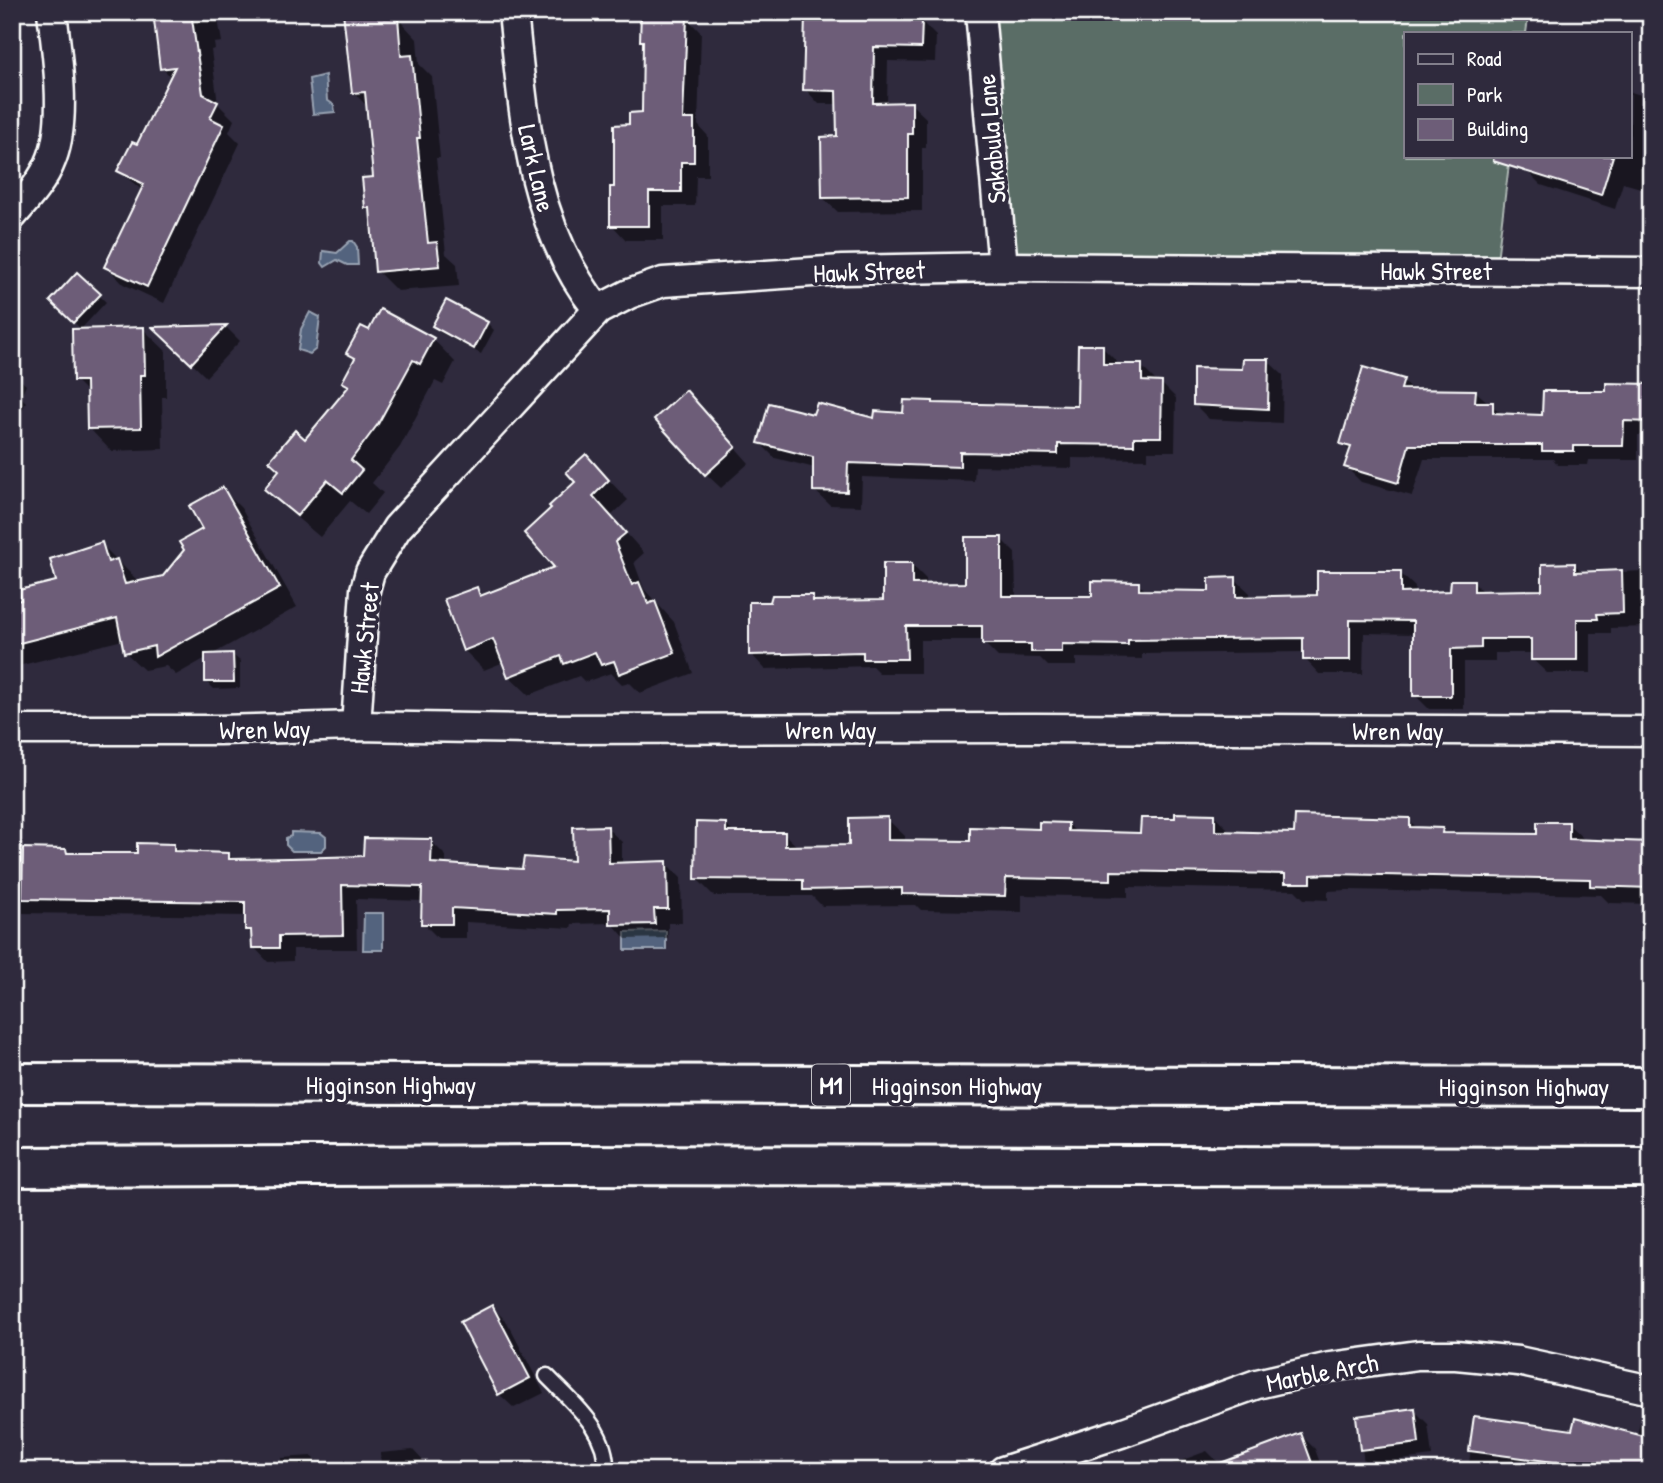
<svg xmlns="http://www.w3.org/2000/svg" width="1663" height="1483" font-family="'Patrick Hand',sans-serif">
	<rect width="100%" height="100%" fill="#2f2a3d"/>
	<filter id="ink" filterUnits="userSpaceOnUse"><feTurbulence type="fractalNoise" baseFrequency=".0143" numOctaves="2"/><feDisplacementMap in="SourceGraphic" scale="14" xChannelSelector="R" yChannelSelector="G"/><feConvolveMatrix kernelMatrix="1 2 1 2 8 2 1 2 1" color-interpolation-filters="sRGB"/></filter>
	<g filter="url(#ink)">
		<polygon fill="#5a6d66" stroke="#acb6b2" stroke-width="2" points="987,12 1529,12 1526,33 1406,33 1406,156 1510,156 1497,260 1007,259"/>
		<g fill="#53647e" stroke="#98a2b2" stroke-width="2">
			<polygon points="325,75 327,100 334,105 335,112 313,114 309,79"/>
			<polygon points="350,241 353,241 357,247 358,265 347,265 337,260 325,267 322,263 323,251 337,253"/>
			<polygon points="310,312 320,317 316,349 310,354 298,350 301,329"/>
			<polygon points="291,832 321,833 326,837 326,846 321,851 292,851 286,845 286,838 291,836"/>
			<polygon points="364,913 383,913 383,950 363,950"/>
			<polygon points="666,931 666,950 625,950 625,932"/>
		</g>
		<g fill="#0007">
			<polygon points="158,12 212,12 218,19 222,42 214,43 215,49 211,50 218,104 234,120 229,132 240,143 164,303 123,284 106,266 143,191 119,171 138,147 171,77 162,68"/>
			<polygon points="345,12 401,12 402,23 417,39 419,64 432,77 440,158 436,158 446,254 457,264 459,286 397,291 377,271 372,213 366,207 375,179 368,107 354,93"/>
			<polygon points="643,12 681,12 701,33 698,125 708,136 708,176 696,176 695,206 663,206 663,240 626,240 612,225 616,189 631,126 643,114 645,43 642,40"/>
			<polygon points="813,12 863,12 862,19 922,22 936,36 935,62 888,61 887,104 911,104 926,118 926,148 922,148 922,211 838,212 823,198 839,138 838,104 819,104 805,89"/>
			<polygon points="1631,92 1651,98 1651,191 1623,183 1615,209 1541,185 1526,170 1531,156 1630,156"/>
			<polygon points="77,274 106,302 81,329 52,301"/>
			<polygon points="447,302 487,323 494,330 481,354 441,333 434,326"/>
			<polygon points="226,327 240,341 206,377 156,329"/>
			<polygon points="143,329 166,351 166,397 162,397 163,449 111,451 89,428 88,393 75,380"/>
			<polygon points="370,332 433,339 455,362 443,385 435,381 400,447 372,483 383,493 366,514 350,501 320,537 289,511 267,489 350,388 344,382 356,360 348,353"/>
			<polygon points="1102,347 1117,362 1117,366 1141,366 1156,381 1156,383 1161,383 1176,398 1175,451 1148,451 1148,459 1072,458 1072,468 975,466 974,481 862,477 861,506 830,505 815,491 815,468 775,458 760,443 815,416 876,420 905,415 934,405 1078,408"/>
			<polygon points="1268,361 1283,375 1282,423 1209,419 1194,404 1244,371"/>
			<polygon points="12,372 26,385 21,397 26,402 15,425 12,423"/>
			<polygon points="1403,381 1413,391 1475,391 1503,415 1544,416 1608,393 1651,386 1651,435 1638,435 1638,460 1589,460 1588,465 1558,465 1553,459 1424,459 1412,496 1361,482 1346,467 1351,452 1342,443"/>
			<polygon points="700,408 749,463 721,488 706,474"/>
			<polygon points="586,456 628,500 611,516 644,553 634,562 644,589 674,622 693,673 640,693 629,682 622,684 611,673 585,682 579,676 529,695 509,676 504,662 484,670 464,650 476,589 484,597 557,568"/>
			<polygon points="222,489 241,508 297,607 211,655 233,655 240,661 240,688 214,689 207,682 206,658 176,675 166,666 144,670 125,652 123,640 14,667 12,665 12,615 23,601 58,582 101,544 136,579 137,583 164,577 205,530"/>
			<polygon points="1643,529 1651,529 1651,627 1611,628 1611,633 1591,633 1591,673 1547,673 1532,659 1532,653 1495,653 1495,662 1464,662 1464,709 1429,709 1415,695 1415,634 1364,633 1363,674 1319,674 1305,659 1305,652 1142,654 1142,659 1076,658 1076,666 1048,666 1040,658 998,657 984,643 984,640 920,640 920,673 879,673 872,666 765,669 751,654 772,604 812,597 818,602 885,602 911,564 926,579 926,585 967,585 1001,539 1015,553 1016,598 1094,598 1139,584 1147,592 1211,593 1235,579 1250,593 1250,599 1319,597 1400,573 1415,587 1414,594 1452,593 1473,582 1483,592 1544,592 1574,564 1584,574 1642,571"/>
			<polygon points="1214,815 1232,833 1296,835 1409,820 1418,829 1442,830 1447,835 1539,835 1568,824 1586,841 1647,843 1648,833 1651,833 1651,904 1609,903 1601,895 1348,890 1328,891 1328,900 1304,899 1295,890 1128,887 1128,897 1022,895 1022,912 921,910 916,905 822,906 812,896 714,896 697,879 725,824 735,834 784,834 798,847 851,847 887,819 905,836 905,842 972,843 1068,824 1077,833 1142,835 1176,820"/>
			<polygon points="607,828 622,842 622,864 666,863 681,878 682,923 668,923 668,938 626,939 612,923 572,924 571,928 466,922 466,938 438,938 423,923 424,901 356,899 357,949 293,949 293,961 268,962 254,947 253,936 247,929 247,916 17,913 16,929 12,929 12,870 24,870 66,851 70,855 139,855 173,845 181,853 228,854 235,861 365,858 431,841 446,856 446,866 524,871 576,863"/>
			<polygon points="492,1307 507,1322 544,1393 514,1408 499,1394"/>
			<polygon points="1414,1410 1428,1424 1432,1456 1400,1460 1402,1471 1365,1471 1358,1417"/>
			<polygon points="1475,1418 1573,1432 1637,1436 1640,1422 1651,1425 1651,1471 1531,1471 1515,1469 1515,1471 1468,1471"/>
			<polygon points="1301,1435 1315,1449 1323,1471 1174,1471 1172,1464 1207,1451 1221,1465"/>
			<polygon points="413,1450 427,1465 427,1471 281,1471 281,1458 311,1456 323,1468 381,1465 380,1453"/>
			<polygon points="152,1460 163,1471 119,1471 118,1468"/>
			<polygon points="225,1460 273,1471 192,1471 195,1461 223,1468"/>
		</g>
		<g fill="#6d5d78" stroke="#fff" stroke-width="2">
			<polygon points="153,12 191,12 203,94 218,102 210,118 224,125 147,287 104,267 144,184 117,171 132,142 137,144 175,67 160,69"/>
			<polygon points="343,12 383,12 384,18 398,17 401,56 412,55 420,138 417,138 428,243 437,242 440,266 375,272 370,208 365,208 362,178 373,177 365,92 352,93"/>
			<polygon points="641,12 674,12 674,16 687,16 683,119 694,119 694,162 681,162 681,192 649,192 649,226 610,226 610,187 614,187 614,125 629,124 629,113 642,112 643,41 640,41"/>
			<polygon points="805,15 922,20 921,48 874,47 873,103 912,102 912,134 908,134 908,197 822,198 821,137 837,136 836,91 803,90"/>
			<polygon points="1494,156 1613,156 1601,195 1493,161"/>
			<polygon points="77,272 101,294 73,323 50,301"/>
			<polygon points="446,300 488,322 474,349 432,326"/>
			<polygon points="380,309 434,338 420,364 413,360 378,424 351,460 362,470 343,493 327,480 297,516 264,489 279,470 269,461 295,430 305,439 349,386 342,382 355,358 346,353 361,326 369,330"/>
			<polygon points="227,325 191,364 152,327"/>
			<polygon points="144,327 145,375 140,375 141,428 87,429 86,381 73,381 72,329"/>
			<polygon points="1078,345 1103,345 1103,364 1142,364 1142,381 1162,382 1161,437 1134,437 1134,445 1058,444 1058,454 960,452 960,467 848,463 847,492 813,491 813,457 758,443 769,403 813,414 817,403 874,418 875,411 903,413 904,400 933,401 933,403 1077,406"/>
			<polygon points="1243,359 1269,359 1268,409 1193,405 1193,368 1242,369"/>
			<polygon points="1363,367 1404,379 1401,389 1476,390 1475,402 1493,402 1493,413 1542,415 1543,391 1606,391 1606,383 1651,384 1651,422 1624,421 1623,446 1574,446 1574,451 1542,451 1542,445 1409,445 1398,483 1344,467 1351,447 1340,444"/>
			<polygon points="686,390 736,447 705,475 654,419"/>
			<polygon points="586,454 609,480 593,496 626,533 615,542 632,585 639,582 648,604 655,601 675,653 619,674 614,661 601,665 595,652 564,664 561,656 508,677 493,639 463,651 444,599 477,587 480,596 554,567 524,533 551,508 549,506 575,482 566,472"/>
			<polygon points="223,487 280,588 155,657 154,646 124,653 117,618 12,645 12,602 21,600 19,590 56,581 50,559 102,542 108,562 117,559 125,584 163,576 184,550 179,542 202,529 189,506"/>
			<polygon points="965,537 1002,537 1002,596 1092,596 1092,581 1139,582 1139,590 1209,591 1209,578 1236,577 1236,597 1317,595 1317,571 1401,571 1401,593 1450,591 1451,580 1474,580 1474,591 1542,590 1542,564 1575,563 1575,572 1622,570 1623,613 1597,614 1598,619 1577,619 1577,660 1531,660 1531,639 1481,639 1481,648 1451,649 1451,696 1413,696 1413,621 1350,620 1350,660 1303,660 1303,638 1128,640 1128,645 1062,644 1062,652 1031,652 1031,644 982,644 982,626 906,626 907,659 863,659 863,652 749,655 749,602 770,602 772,595 813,595 813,601 883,600 883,563 912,563 912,584 965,583"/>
			<polygon points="233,653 234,682 205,682 205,654"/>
			<polygon points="1175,813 1215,814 1215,831 1294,833 1295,815 1410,818 1410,827 1443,828 1442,833 1537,834 1537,822 1569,822 1569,839 1651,842 1651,888 1590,886 1590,879 1330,874 1311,875 1311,883 1285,883 1285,874 1111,871 1111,880 1006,878 1005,896 902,894 902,888 803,890 803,880 695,879 696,822 726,823 726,832 785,832 785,846 849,845 849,818 888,817 888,840 970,841 970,827 1039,829 1039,822 1068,823 1068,831 1140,833 1141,818 1175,818"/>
			<polygon points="608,826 609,863 667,861 668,909 654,909 655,924 610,925 610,909 557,910 557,914 452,908 452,924 421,924 422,887 342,885 343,935 279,936 279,948 252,948 251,930 245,930 245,902 22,899 23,848 66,849 67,853 137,853 137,843 174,844 174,851 229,853 229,859 290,858 363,856 364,838 432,839 431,863 522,869 524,857 574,861 573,827"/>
			<polygon points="492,1305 530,1378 498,1395 460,1322"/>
			<polygon points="1415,1408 1419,1443 1360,1450 1356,1416"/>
			<polygon points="1474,1416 1572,1430 1575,1418 1651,1438 1651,1471 1560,1471 1562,1463 1469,1451"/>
			<polygon points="1301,1433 1313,1466 1299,1471 1207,1471 1207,1468"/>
		</g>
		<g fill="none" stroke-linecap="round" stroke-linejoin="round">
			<g stroke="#fff" stroke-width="19">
				<path id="lane" d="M 547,1376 C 573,1403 608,1430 606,1471"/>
			</g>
			<g stroke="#fff" stroke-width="33">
				<g id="street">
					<path d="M 513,12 C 524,116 530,225 598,310"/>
					<polyline points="980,12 1003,267"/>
					<path d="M 12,216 C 27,199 44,180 52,158 C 67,118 57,55 52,12"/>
					<polyline points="356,726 365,590 370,572 397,528 598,310 629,294 663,282 842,270 1003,267 1651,272"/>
					<polyline points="12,730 219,730 356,726 528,729 1036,728 1651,731"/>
					<polyline points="1003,1471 1121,1433 1257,1384 1330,1367 1418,1355 1456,1355 1518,1361 1651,1390"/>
				</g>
			</g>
			<g stroke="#fff" stroke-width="44">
				<g id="highway">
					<polyline points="12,1083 1651,1087"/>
					<polyline points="12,1167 558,1165 1651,1167"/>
				</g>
			</g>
			<use href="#lane" stroke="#2f2a3d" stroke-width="14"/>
			<use href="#street" stroke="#2f2a3d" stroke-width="28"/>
			<use href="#highway" stroke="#2f2a3d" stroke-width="38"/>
		</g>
	</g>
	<g text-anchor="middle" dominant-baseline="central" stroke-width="7" stroke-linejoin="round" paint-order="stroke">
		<rect fill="#2f2a3d" stroke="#c1bfc5" stroke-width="2" x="812" y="1064.5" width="38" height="41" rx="5"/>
		<g font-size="24" font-weight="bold" fill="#fff">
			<text x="831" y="1085">M1</text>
		</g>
		<g font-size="26" fill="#fff" stroke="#2f2a3d">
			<text transform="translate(991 139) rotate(-95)">Sakabula Lane</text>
			<text transform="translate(537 168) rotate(77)">Lark Lane</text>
			<text x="1436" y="270">Hawk Street</text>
			<text transform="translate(869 271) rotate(-2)">Hawk Street</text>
			<text transform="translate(364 638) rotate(-84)">Hawk Street</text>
			<text transform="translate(265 729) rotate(-1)">Wren Way</text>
			<text x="831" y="729">Wren Way</text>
			<text x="1398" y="730">Wren Way</text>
			<text x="391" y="1084">Higginson Highway</text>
			<text x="957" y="1085">Higginson Highway</text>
			<text x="1524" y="1086">Higginson Highway</text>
			<text transform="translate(1322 1372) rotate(-11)">Marble Arch</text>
		</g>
	</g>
	<rect width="1663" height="1483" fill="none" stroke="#2f2a3d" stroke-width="42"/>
	<rect x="21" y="21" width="1621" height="1441" fill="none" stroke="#fff" stroke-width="2.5" filter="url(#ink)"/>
	<rect x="1404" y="32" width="228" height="126" fill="#2f2a3d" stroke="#827f8b" stroke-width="2"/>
	<rect x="1418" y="54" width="35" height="10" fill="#2f2a3d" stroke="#827f8b" stroke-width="2"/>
	<text x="1467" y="66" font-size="21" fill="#ffffff">Road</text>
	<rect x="1418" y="84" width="35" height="21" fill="#5a6d66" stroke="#827f8b" stroke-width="2"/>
	<text x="1467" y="102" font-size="21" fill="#ffffff">Park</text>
	<rect x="1418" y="119" width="35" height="21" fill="#6d5d78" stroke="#827f8b" stroke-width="2"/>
	<text x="1467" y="136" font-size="21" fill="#ffffff">Building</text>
</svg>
